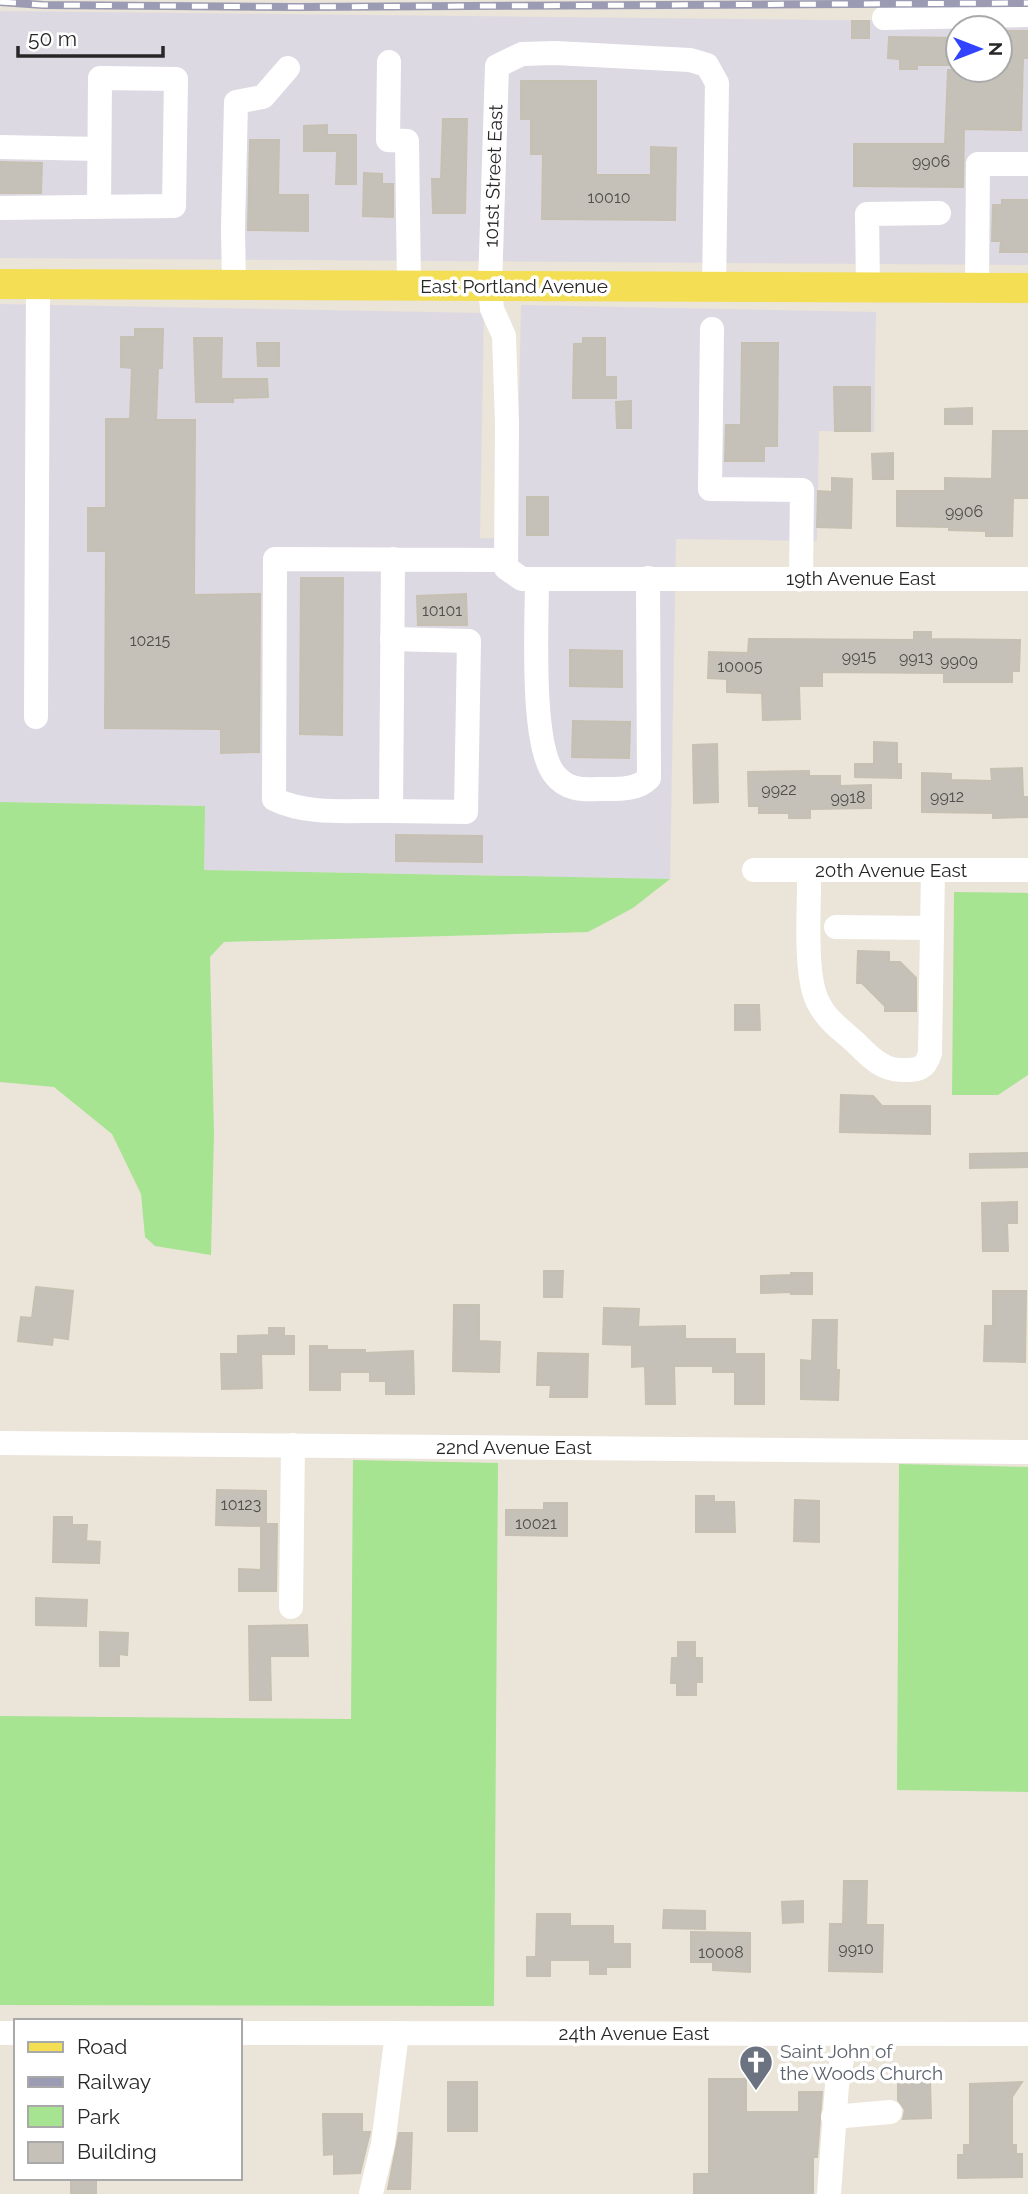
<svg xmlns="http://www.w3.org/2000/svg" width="1028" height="2194" font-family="Raleway,sans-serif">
	<rect width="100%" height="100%" fill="#ebe4d8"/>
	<g fill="#ddd9e2" fill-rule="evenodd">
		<path d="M 0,11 L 1028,22 L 1028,265 L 0,258 ZM 958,28 L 1000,28 L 1000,70 L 958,70 Z"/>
		<polygon points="0,304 484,313 480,538 516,539 521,305 876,312 874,432 819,431 817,541 676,539 670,879 203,870 204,806 0,802"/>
	</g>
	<g fill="#a6e492">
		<polygon points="0,802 205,806 204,870 670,879 633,908 588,932 224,942 210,957 214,1134 211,1255 155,1246 145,1237 141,1194 112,1134 54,1087 0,1082"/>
		<polygon points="954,892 1028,893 1028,1075 998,1095 952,1095"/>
		<polygon points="353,1460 498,1463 494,2006 0,2005 0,1716 351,1719"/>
		<polygon points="899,1464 1028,1467 1028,1792 897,1790"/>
	</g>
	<g fill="#c6c1b8" stroke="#c6c0b2" stroke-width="2">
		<rect x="852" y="21" width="17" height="17"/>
		<polygon points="1000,31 1028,31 1028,58 1023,58 1021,130 964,129 963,187 854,186 854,144 945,144 948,70 1000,70"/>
		<polygon points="889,37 958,38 958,65 917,65 917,69 900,69 900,59 888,58"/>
		<polygon points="521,81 596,81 596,175 651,175 651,147 676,148 675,220 542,219 543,154 531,154 531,119 521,119"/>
		<polygon points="443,119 467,119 465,213 433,213 432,179 441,179"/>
		<polygon points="327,125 327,135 356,135 356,184 336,184 337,151 304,151 304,126"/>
		<polygon points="250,140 279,140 278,195 308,195 308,231 248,230"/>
		<polygon points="0,162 42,163 41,193 0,193"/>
		<polygon points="364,173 382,174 382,184 393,184 393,217 363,216"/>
		<polygon points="1002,200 1028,200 1028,252 1000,252 1001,241 992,241 993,205 1002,205"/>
		<polygon points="135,329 163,329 162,368 158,368 156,420 195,420 194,595 260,594 259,752 221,753 221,729 105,728 106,551 88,551 88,508 106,508 106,419 130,419 132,368 121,367 121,337 135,337"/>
		<polygon points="194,338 222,338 221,379 267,379 268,397 233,398 233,402 196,402"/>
		<polygon points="583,338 605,338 605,377 616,377 616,398 573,398 574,344 583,344"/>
		<polygon points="257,343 279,343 279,366 258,366"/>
		<polygon points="742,343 778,343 777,446 764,446 764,461 725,461 726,425 741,425"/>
		<polygon points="834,387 870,387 870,431 835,431"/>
		<polygon points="631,401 631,428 617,428 616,402"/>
		<polygon points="972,408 972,424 945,424 945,409"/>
		<polygon points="993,431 1028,431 1028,498 1013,498 1012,536 986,536 986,531 949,530 949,527 897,526 897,491 945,491 945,478 992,479"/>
		<polygon points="893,453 893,479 873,479 872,454"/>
		<polygon points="832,478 852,479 851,528 817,527 818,491 832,492"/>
		<rect x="527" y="497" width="21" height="38"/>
		<polygon points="301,578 343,578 342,735 300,734"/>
		<polygon points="466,594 467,625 418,625 417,596"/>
		<polygon points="914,632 931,632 931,639 1020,640 1019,671 1012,671 1012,682 944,682 944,673 822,672 822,686 799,686 800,719 763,720 762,693 727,692 727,679 708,678 709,652 748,653 749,639 914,640"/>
		<polygon points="570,650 622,651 622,687 570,686"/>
		<polygon points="573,721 630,722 629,758 572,757"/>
		<polygon points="874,742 897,743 897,764 901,764 901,778 855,777 855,764 874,764"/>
		<polygon points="717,744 718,802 694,803 693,745"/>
		<polygon points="1022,768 1023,797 1028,797 1028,817 993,818 993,813 922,812 922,773 951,774 951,780 992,781 991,769"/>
		<polygon points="809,771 809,776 840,776 840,786 871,785 871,808 810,809 810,818 789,818 789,813 759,813 759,806 749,806 748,772"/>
		<polygon points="396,835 482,836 482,862 396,861"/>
		<polygon points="858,951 889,952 889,962 900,962 916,978 916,1011 885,1011 885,1006 862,983 857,983"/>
		<polygon points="735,1005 759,1005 760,1030 735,1030"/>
		<polygon points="841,1095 873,1096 882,1106 930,1106 930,1134 840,1132"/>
		<polygon points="1028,1153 1028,1167 970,1168 970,1154"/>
		<polygon points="1017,1202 1017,1223 1007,1223 1008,1251 983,1251 982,1203"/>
		<polygon points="544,1271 563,1271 562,1297 544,1297"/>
		<polygon points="791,1273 812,1273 812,1294 791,1294 791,1292 761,1293 761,1276 791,1275"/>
		<polygon points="36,1287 73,1291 68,1339 53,1337 52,1345 18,1341 21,1317 32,1318"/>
		<polygon points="993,1291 1026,1291 1025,1362 984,1361 985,1326 993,1326"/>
		<polygon points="454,1305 479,1305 479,1341 500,1342 499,1372 453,1371"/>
		<polygon points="604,1308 639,1309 638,1327 685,1326 685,1339 735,1339 735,1354 764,1354 764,1404 735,1404 735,1372 713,1372 713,1366 674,1366 675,1404 646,1404 645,1366 632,1367 632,1345 603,1344"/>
		<polygon points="813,1320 837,1320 836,1370 839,1370 838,1400 801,1399 801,1360 812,1361"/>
		<polygon points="269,1328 284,1328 284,1336 294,1336 294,1354 261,1354 262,1388 222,1389 221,1354 238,1354 238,1336 269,1335"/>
		<polygon points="310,1346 327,1346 327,1350 365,1350 365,1353 413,1351 414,1394 386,1394 386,1381 370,1381 370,1372 340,1372 340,1390 310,1390"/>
		<polygon points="538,1353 588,1354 587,1397 550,1397 551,1385 537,1385"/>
		<polygon points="217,1490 266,1491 266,1524 277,1524 276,1591 239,1591 239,1569 261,1570 261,1526 216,1525"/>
		<polygon points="696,1496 714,1496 714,1502 734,1502 735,1532 696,1532"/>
		<polygon points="795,1500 819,1501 819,1542 794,1541"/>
		<polygon points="544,1503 567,1503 567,1536 506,1535 506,1510 544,1510"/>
		<polygon points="54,1517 72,1517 72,1525 87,1525 86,1541 100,1542 99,1563 53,1562"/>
		<polygon points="36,1598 87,1600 86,1626 36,1625"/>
		<polygon points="307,1625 308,1656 270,1656 271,1700 250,1700 249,1626"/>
		<polygon points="100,1632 128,1633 127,1655 119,1654 119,1666 100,1666"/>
		<polygon points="678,1642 695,1642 695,1658 702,1658 702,1682 696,1682 696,1695 677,1695 677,1683 671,1683 672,1658 678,1658"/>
		<polygon points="844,1881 867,1881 866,1925 883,1925 882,1972 829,1971 830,1924 843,1924"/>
		<polygon points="803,1901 803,1922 783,1923 782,1902"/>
		<polygon points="664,1910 705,1911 705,1929 663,1928"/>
		<polygon points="537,1914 570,1914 570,1926 613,1926 613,1944 630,1944 630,1967 606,1967 606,1974 590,1974 590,1960 550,1960 550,1976 527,1976 527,1957 536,1957"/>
		<polygon points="691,1932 750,1933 750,1972 713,1970 713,1962 691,1962"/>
		<polygon points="709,2079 746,2079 746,2112 799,2112 799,2092 822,2092 817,2157 813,2157 813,2194 694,2194 694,2174 709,2174"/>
		<polygon points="930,2081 931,2118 903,2119 905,2110 898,2100 898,2082"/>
		<rect x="448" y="2082" width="29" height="49"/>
		<polygon points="1022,2082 1012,2097 1012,2145 1016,2145 1016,2154 1022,2154 1022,2177 958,2178 958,2155 964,2155 964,2145 970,2145 970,2084"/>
		<polygon points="323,2114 362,2114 362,2132 370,2132 360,2173 334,2174 334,2154 324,2155"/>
		<polygon points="399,2133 412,2133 410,2189 388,2189"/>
		<polygon points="71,2178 96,2178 96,2194 71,2193"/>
	</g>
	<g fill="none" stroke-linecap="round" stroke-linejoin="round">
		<g stroke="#fff" stroke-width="24">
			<polyline points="884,18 1028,15"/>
			<polyline points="389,62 388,140 407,141 409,286"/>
			<polyline points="0,147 99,149"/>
			<polyline points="0,208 174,206 176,79 100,78 99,207"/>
			<polyline points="234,285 233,228 236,102 263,97 288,68"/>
			<polyline points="714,287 717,83 707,65 690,60 555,53 522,54 497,66 490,286 492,309 504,336 507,424 506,568 522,579 1028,579"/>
			<polyline points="868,287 867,214 939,213"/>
			<polyline points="977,287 978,164 1028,164"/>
			<polyline points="712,329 710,489 802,490 801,578"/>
			<path d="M 393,559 L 391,811 C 353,810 308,816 274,799 L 275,559 L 506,560"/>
			<path d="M 537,579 C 537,621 530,746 555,775 C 566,789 581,790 598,789 C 614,789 637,791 649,778 L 648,578"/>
			<polyline points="36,717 38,284"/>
			<polyline points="391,811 466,812 469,641 392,639"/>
			<polyline points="754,870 1028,870"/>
			<path d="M 809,870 C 810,904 803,976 819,1004 C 827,1020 843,1031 856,1043 C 869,1056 882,1070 901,1070 C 918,1070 925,1070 930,1053 L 933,870"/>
			<polyline points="836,927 932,928"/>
			<polyline points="0,1443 1028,1452"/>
			<polyline points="291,1607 293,1445"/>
			<polyline points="0,2033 16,2033"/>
			<polyline points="240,2033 1028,2034"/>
			<polyline points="833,2117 890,2112"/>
			<polyline points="371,2193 383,2144 397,2033"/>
			<polyline points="829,2194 837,2085 847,2034"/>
		</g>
		<polyline stroke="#f4de53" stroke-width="30" points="0,284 1028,288"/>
		<g stroke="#9b9cb3" stroke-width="8">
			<polyline id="rail" points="0,2 43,5 297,7 1028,3"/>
		</g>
		<use href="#rail" stroke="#fff" stroke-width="5" stroke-dasharray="16" stroke-linecap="butt"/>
	</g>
	<defs>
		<g id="church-pin" transform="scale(1.75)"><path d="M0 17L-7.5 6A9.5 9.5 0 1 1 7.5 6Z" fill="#6b7280" stroke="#fff"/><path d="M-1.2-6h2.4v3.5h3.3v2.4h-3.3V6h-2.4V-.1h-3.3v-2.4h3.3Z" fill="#fff"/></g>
	</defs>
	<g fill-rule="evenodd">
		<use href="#church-pin" x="756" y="2062"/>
	</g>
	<g text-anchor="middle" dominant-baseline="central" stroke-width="7" stroke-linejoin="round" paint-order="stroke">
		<g font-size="16" fill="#4f4e4b">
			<text x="931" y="161">9906</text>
			<text x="609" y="197">10010</text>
			<text x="964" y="511">9906</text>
			<text x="442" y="610">10101</text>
			<text x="150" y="640">10215</text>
			<text x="859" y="656">9915</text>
			<text x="916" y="657">9913</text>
			<text x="959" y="660">9909</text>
			<text x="740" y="666">10005</text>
			<text x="779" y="789">9922</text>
			<text x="947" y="796">9912</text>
			<text x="848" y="797">9918</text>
			<text x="241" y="1504">10123</text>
			<text x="536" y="1523">10021</text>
			<text x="856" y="1948">9910</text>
			<text x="721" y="1952">10008</text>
		</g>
		<g font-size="19" fill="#272727" stroke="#fff">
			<text transform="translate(493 176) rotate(-88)">101st Street East</text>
			<text x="514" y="286">East Portland Avenue</text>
			<text x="861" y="578">19th Avenue East</text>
			<text x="891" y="870">20th Avenue East</text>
			<text x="514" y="1447">22nd Avenue East</text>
			<text x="634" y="2033">24th Avenue East</text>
		</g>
		<g font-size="19" fill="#5b616d" stroke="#fff" text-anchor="start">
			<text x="780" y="2051">Saint John of<tspan x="780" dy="22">the Woods Church</tspan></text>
		</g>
	</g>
	<rect x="14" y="2019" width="228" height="161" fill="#ffffff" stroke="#a9a9a9" stroke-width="2"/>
	<rect x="28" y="2042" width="35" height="10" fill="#f4de53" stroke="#a9a9a9" stroke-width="2"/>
	<text x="77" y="2054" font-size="21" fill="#272727">Road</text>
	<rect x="28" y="2077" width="35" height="10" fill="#9b9cb3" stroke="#a9a9a9" stroke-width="2"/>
	<text x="77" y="2089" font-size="21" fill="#272727">Railway</text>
	<rect x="28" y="2106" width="35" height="21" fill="#a6e492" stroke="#a9a9a9" stroke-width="2"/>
	<text x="77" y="2124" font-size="21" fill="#272727">Park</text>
	<rect x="28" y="2142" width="35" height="21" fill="#c6c1b8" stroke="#a9a9a9" stroke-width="2"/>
	<text x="77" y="2159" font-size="21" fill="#272727">Building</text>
	<g transform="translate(979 49) rotate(90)"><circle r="33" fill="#ffffff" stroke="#a9a9a9" stroke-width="2"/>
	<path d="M0-5L12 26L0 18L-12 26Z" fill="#3143ff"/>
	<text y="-10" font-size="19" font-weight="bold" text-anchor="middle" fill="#272727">N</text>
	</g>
	<path d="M18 46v10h145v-10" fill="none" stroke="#272727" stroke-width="3.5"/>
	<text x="28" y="46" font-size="21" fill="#272727" stroke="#ffffff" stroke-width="5" paint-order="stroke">50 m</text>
</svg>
